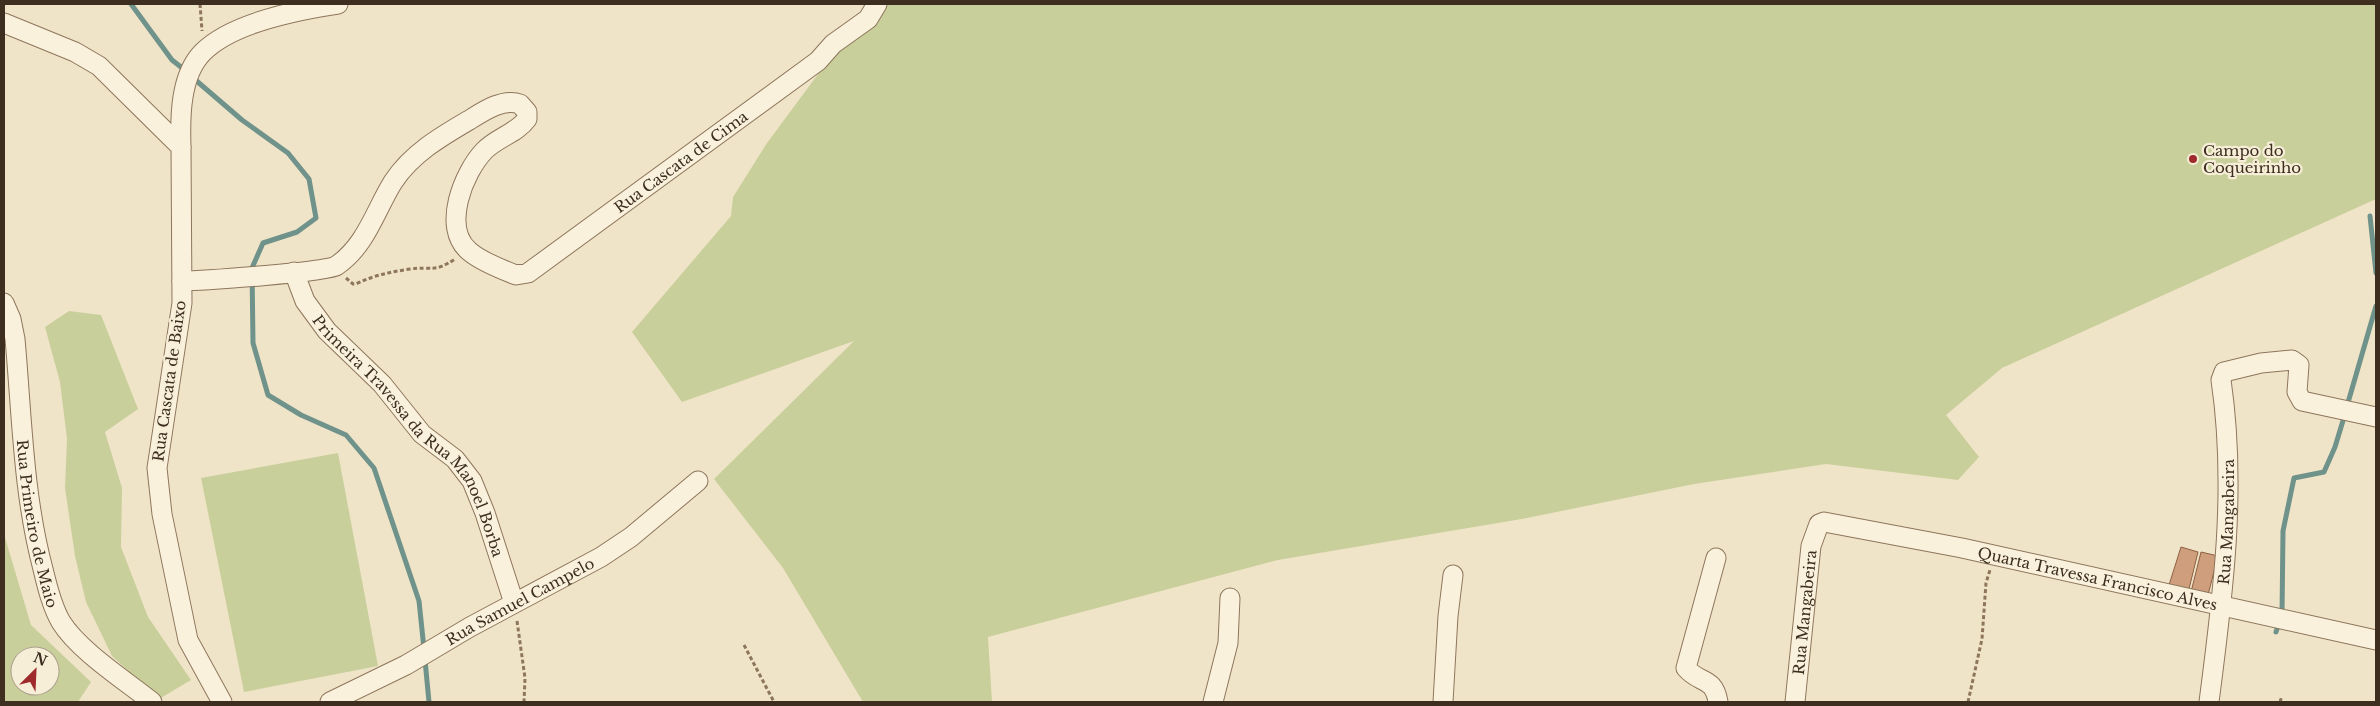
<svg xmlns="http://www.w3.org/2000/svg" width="2380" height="706" font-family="'Libre Baskerville',serif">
	<rect width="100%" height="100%" fill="#f0e4c8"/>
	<g fill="#c9cf9b" fill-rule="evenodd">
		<polygon points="870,4 2376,4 2376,199 2002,368 1946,415 1979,457 1958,480 1826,464 1694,484 1527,518 1278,560 988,637 992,702 863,702 783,568 714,479 854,341 682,402 632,332 731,216 733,197 767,143"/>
		<polygon points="69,311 101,315 138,409 105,432 122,488 121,547 148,617 191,680 159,699 112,656 86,602 75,556 65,488 67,439 60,382 45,327"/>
		<polygon points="338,453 378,666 244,692 201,478"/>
		<path d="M 4,534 L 31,625 L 91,682 L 78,702 L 4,702 ZM 20,656 L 50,656 L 50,686 L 20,686 Z"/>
	</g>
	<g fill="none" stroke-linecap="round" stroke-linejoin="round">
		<g stroke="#6f938a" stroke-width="5">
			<polyline points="131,4 172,60 186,71"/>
			<polyline points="192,77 242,120 288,153 309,179 316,218 297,232 263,243 252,268 253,343 268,395 301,415 346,435 374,468 419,601 424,649"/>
			<polyline points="2370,216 2376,273"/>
			<polyline points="2347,406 2376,306"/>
			<polyline points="2282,615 2283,531 2294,478 2324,472 2335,447 2345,414"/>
			<polyline points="2276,632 2279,623"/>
			<polyline points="425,660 429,702"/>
		</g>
	</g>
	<g fill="#cf9f7d" stroke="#8d5f41">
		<polygon points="2181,547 2198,552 2189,589 2169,585"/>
		<polygon points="2201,552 2218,556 2208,595 2191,592"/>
	</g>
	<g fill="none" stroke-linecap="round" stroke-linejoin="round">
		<g stroke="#8d765c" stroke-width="21">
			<g id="street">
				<polyline points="4,23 75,52 99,66 181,147 182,303 157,468 162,514 188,640 222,702"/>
				<path d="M 181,147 C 180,117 180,75 203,52 C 232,23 298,10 338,4"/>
				<path id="s1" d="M 294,272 L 305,301 L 327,331 L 382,384 L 422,434 L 455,459 L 472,481 L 485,513 L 514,603"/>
				<path id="s2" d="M 182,281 C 200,281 328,272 336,266 C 366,246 375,211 393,182 C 412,153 442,136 471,119 C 485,110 504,98 520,104 L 527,112 L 527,119 C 517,133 496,138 484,151 C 464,172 441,227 469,251 C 479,260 503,270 516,275 L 528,273 L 818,61 L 833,44 L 868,19 L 877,4"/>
				<path id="s3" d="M 4,303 L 11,319 L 15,339 C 22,416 23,494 43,569 C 47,586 52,607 61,622 C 79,651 126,681 152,702"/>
				<path d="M 1716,558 L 1686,668 C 1699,684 1714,676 1718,702"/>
				<path id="s4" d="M 330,702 L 406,665 L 470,627 L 601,557 L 631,537 L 698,481"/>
				<polyline points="1213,702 1228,643 1230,598"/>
				<polyline points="1443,702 1448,616 1453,575"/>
				<path id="s5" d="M 1795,702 L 1811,546 L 1819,524 L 1824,522 L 1962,548 L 2376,640"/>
				<path id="s6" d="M 2209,702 C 2223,595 2237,488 2221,380 L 2224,372 L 2261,363 L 2292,360 L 2299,365 L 2297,392 L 2302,401 L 2376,417"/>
			</g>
		</g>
		<g stroke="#8d765c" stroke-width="3" stroke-dasharray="4 2.5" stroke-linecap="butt">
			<polyline points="200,4 202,31"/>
			<path d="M 346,278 L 353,284 L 356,284 C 374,275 391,272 410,269 C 433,266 434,273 455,259"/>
			<polyline points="517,621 525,678 524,702"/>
			<polyline points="744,645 774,702"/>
			<polyline points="1968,702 1982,639 1986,583 1990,570"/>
			<polyline points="2280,702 2282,696"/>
		</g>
		<use href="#street" stroke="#faf1dc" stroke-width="19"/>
	</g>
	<circle fill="#9e2a2b" stroke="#f7eed8" stroke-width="2" cx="2193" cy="159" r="5"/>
	<g text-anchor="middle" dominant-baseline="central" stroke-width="4.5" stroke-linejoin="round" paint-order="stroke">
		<g font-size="15" fill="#3d2e20" stroke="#f7eed8" text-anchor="start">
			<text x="2203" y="150">Campo do<tspan x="2203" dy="17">Coqueirinho</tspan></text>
		</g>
		<g font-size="15" fill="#3d2e20" stroke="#f7eed8">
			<text stroke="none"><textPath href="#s2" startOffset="848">Rua Cascata de Cima</textPath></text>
			<text transform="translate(169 381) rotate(-82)">Rua Cascata de Baixo</text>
			<text stroke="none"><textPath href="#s1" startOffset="204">Primeira Travessa da Rua Manoel Borba</textPath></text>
			<text stroke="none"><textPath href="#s6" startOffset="181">Rua Mangabeira</textPath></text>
			<text stroke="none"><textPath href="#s3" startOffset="224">Rua Primeiro de Maio</textPath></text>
			<text stroke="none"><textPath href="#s5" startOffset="465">Quarta Travessa Francisco Alves</textPath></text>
			<text stroke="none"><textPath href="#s4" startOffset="215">Rua Samuel Campelo</textPath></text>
			<text stroke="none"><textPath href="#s5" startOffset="90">Rua Mangabeira</textPath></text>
		</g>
	</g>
	<rect width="2380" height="706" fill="none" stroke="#3d2e20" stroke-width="10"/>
	<g transform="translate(35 671) rotate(24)"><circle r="24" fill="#f7eed8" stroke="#ada18e"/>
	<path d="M0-4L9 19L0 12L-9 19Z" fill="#9e2a2b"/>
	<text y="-8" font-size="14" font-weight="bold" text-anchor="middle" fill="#3d2e20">N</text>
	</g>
</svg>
